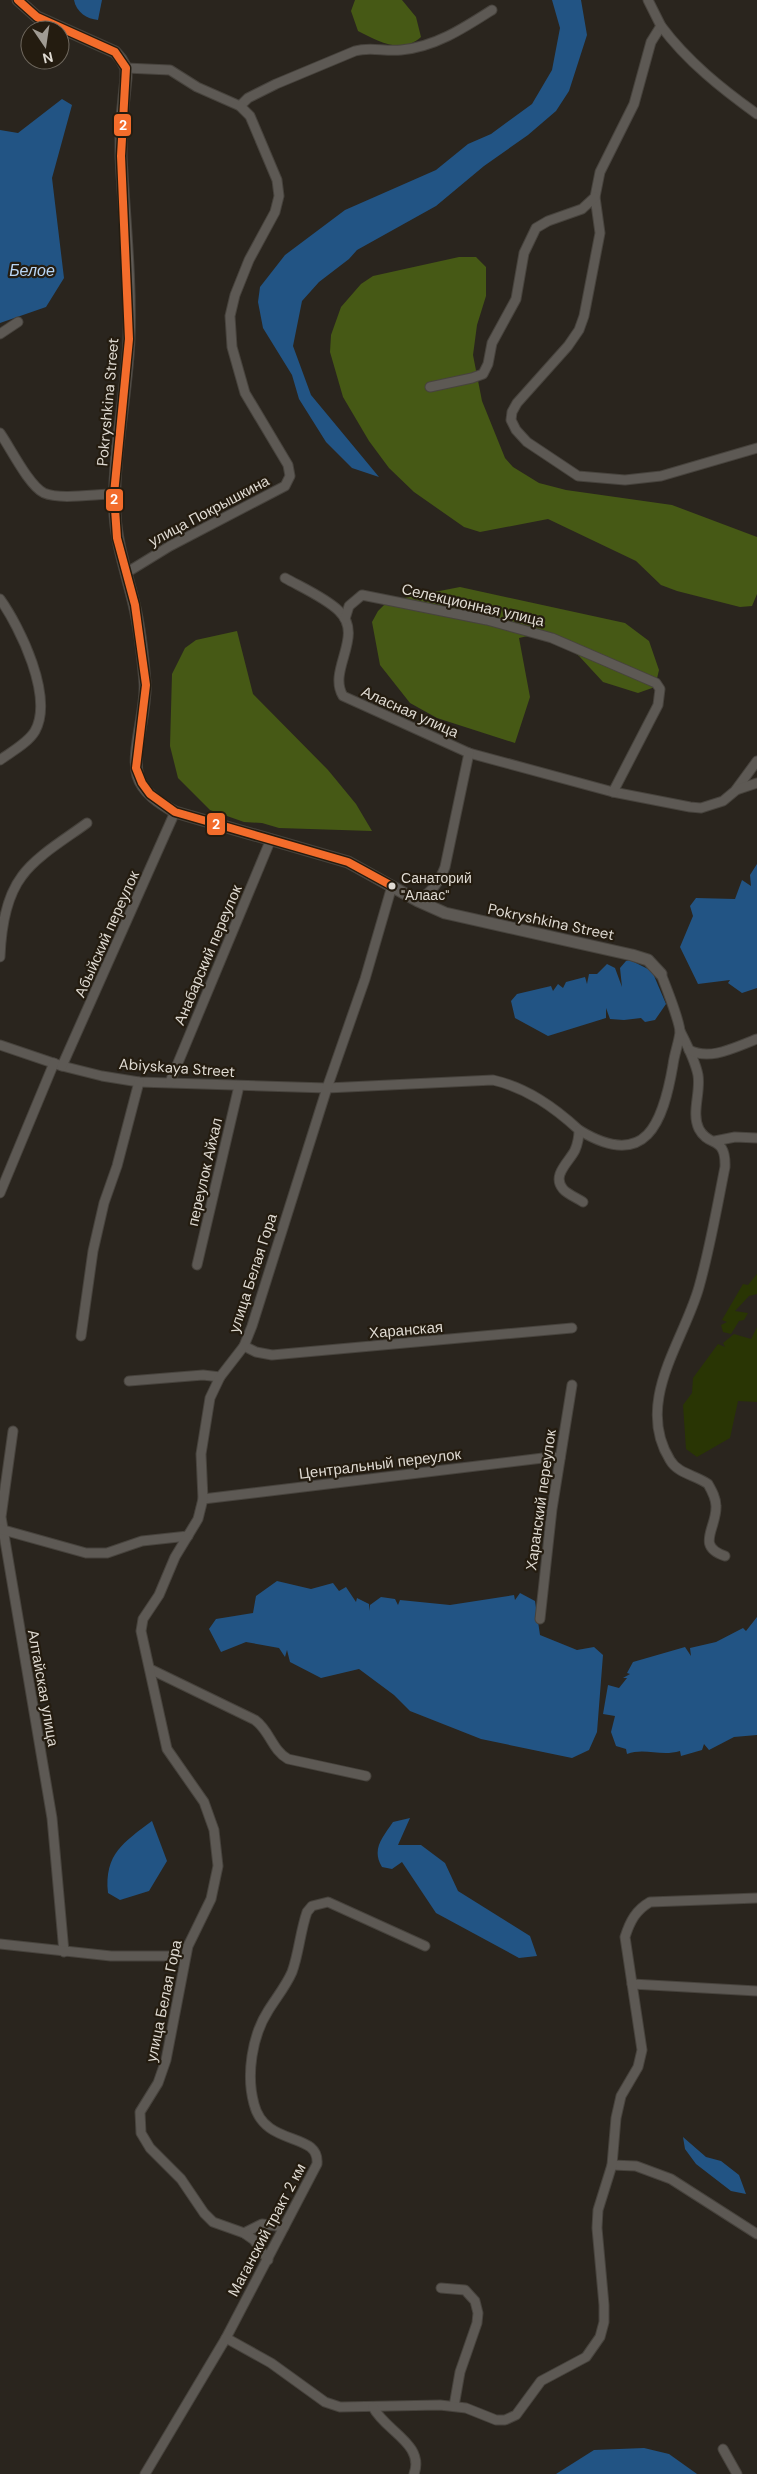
<svg xmlns="http://www.w3.org/2000/svg" width="757" height="2474" font-family="'DM Sans',sans-serif">
	<rect width="100%" height="100%" fill="#2a251e"/>
	<g fill="#293504">
		<polygon points="757,1274 757,1294 749,1296 735,1311 748,1313 744,1320 739,1321 731,1334 723,1332 721,1325 727,1322 722,1320 743,1284 748,1285"/>
		<polygon points="757,1327 757,1402 738,1401 730,1438 697,1457 686,1449 683,1405 692,1393 693,1378 718,1344 725,1347 723,1343 734,1334 751,1339"/>
	</g>
	<g fill="#465915">
		<path d="M 355,0 L 402,0 L 416,17 L 421,37 C 401,55 378,41 358,31 L 351,11 Z"/>
		<polygon points="459,257 476,257 486,267 486,296 477,325 473,355 482,401 505,458 513,467 539,483 566,490 672,505 757,537 757,594 752,606 740,607 677,591 661,585 636,561 548,519 480,532 464,527 414,492 389,468 369,441 343,397 330,352 331,335 341,307 361,284 373,276"/>
		<polygon points="460,587 625,623 649,641 659,670 655,687 638,693 603,682 579,656 555,638 537,634 519,638 530,697 515,743 437,718 410,703 380,665 372,622 378,611 388,601"/>
		<polygon points="237,631 253,694 328,770 356,804 372,831 279,828 262,823 244,822 210,810 178,778 170,746 172,674 185,648 196,640"/>
	</g>
	<g fill="#225484">
		<path d="M 74,0 L 102,0 L 98,20 C 87,19 76,12 74,0 Z"/>
		<polygon points="552,0 581,0 587,35 569,91 556,111 528,135 484,166 436,206 357,250 349,259 319,282 302,301 293,346 311,395 379,477 352,468 326,442 299,399 292,375 263,328 258,302 260,287 285,255 345,210 436,170 468,144 491,134 532,104 552,70 560,28"/>
		<polygon points="62,99 72,105 52,178 64,278 46,307 0,323 0,130 18,133"/>
		<polygon points="757,864 757,988 742,993 728,983 730,980 698,984 680,947 693,916 690,906 696,898 735,899 742,880 751,886 750,875"/>
		<polygon points="630,960 652,971 666,1004 655,1020 645,1022 641,1018 624,1020 610,1019 606,1008 606,1018 548,1036 515,1018 511,1001 517,994 551,986 553,991 558,984 563,988 566,982 585,977 587,984 589,974 597,974 607,964 615,968 622,987 620,968 626,961"/>
		<polygon points="277,1581 311,1589 333,1583 339,1591 346,1587 356,1602 357,1598 369,1604 369,1611 370,1605 381,1597 395,1599 398,1605 400,1600 450,1605 514,1595 515,1600 520,1593 535,1601 540,1635 577,1650 594,1647 603,1655 597,1732 589,1750 572,1758 481,1739 410,1711 394,1695 359,1669 321,1678 290,1662 287,1650 285,1657 279,1648 246,1642 221,1652 209,1629 216,1619 253,1613 256,1596"/>
		<path d="M 757,1617 L 757,1735 L 734,1737 L 709,1750 L 704,1744 L 702,1750 L 681,1756 L 680,1751 C 660,1757 645,1747 627,1754 L 626,1749 L 616,1746 L 611,1732 L 615,1716 L 603,1714 L 608,1685 L 619,1688 L 627,1678 L 623,1678 L 630,1674 L 627,1673 L 633,1662 L 685,1647 L 691,1656 L 690,1648 L 716,1642 L 743,1628 L 746,1631 Z"/>
		<path d="M 410,1818 L 398,1845 L 421,1845 L 445,1863 L 458,1891 L 530,1936 L 537,1956 L 519,1958 L 436,1913 L 402,1862 L 392,1869 L 382,1867 C 371,1849 383,1837 393,1822 Z"/>
		<path d="M 152,1821 L 167,1861 L 149,1891 L 120,1900 L 108,1893 C 104,1854 124,1842 152,1821 Z"/>
		<polygon points="683,2137 706,2157 721,2161 739,2175 746,2194 731,2191 696,2164 685,2149"/>
		<polygon points="644,2448 669,2454 697,2474 556,2474 594,2450"/>
	</g>
	<g fill="none" stroke-linecap="round" stroke-linejoin="round">
		<g stroke="#47433d" stroke-width="11">
			<g id="minor">
				<polyline points="648,0 661,26 651,42 634,104 600,172 595,197 600,233 584,316 579,330 568,346 517,403 512,412 511,420 516,430 527,442 578,476 625,480 661,476 757,448"/>
				<path d="M 661,26 C 687,61 722,89 757,114"/>
				<path d="M 240,106 L 248,98 L 276,84 L 355,51 C 371,46 384,52 401,50 C 435,47 464,28 492,10"/>
				<polyline points="0,334 18,322"/>
				<polyline points="430,387 472,378 483,374 488,364 492,343 516,299 524,253 536,228 548,221 582,209 595,197"/>
				<path d="M 0,433 C 10,447 29,486 44,493 C 60,500 96,494 114,494"/>
				<polyline points="126,573 170,546 285,486 290,476 288,465 245,393 232,347 230,316 235,295 249,260 275,212 279,196 277,180 250,116 240,106 197,87 170,70 126,68"/>
				<path d="M 285,578 C 301,587 326,598 339,611 C 365,636 327,670 343,696 L 469,753 L 613,792 L 690,807 L 701,808 L 723,801 L 735,791 L 757,761"/>
				<path d="M 0,599 C 20,627 54,697 35,731 C 28,743 11,752 0,760"/>
				<polyline points="345,619 349,606 362,595 487,620 552,638 656,683 660,689 658,705 613,792"/>
				<polyline points="736,790 757,783"/>
				<path d="M 418,901 C 432,891 439,883 445,867 L 469,753"/>
				<path d="M 0,957 C 1,931 6,897 22,876 C 36,856 67,838 87,823"/>
				<path d="M 680,1031 C 687,1045 695,1060 698,1075 C 701,1092 691,1113 699,1129 C 709,1148 726,1135 725,1167 C 717,1207 710,1248 699,1287 C 684,1341 634,1402 670,1460 C 678,1474 696,1475 708,1484 C 712,1491 716,1498 716,1506 C 717,1528 695,1546 725,1556"/>
				<path d="M 0,1045 L 62,1066 L 102,1076 L 139,1082 L 327,1088 L 493,1080 C 527,1088 554,1107 579,1130 C 579,1137 578,1143 575,1150 C 570,1161 551,1175 563,1189 C 567,1194 577,1198 583,1202"/>
				<path d="M 689,1050 C 711,1061 735,1047 757,1039"/>
				<polyline points="62,1066 175,812"/>
				<polyline points="170,1082 271,839"/>
				<path d="M 579,1130 C 646,1171 663,1123 673,1065 C 674,1055 679,1042 680,1032 C 680,1023 665,984 661,974"/>
				<polyline points="715,1141 735,1137 757,1138"/>
				<polyline points="0,1193 54,1063"/>
				<polyline points="197,1265 239,1086"/>
				<polyline points="81,1336 93,1251 104,1203 117,1166 139,1082"/>
				<polyline points="244,1346 256,1352 272,1355 572,1328"/>
				<polyline points="129,1381 203,1375 220,1377"/>
				<polyline points="13,1431 1,1517 52,1818 64,1952"/>
				<polyline points="203,1499 551,1457 560,1458"/>
				<polyline points="0,1529 86,1553 107,1553 142,1541 188,1536"/>
				<polyline points="540,1619 552,1509 572,1385"/>
				<path d="M 150,1669 L 255,1720 C 270,1731 272,1750 288,1759 L 366,1776"/>
				<polyline points="0,1944 111,1956 170,1956 184,1960"/>
				<polyline points="632,1984 757,1991"/>
				<polyline points="612,2165 636,2166 671,2179 757,2234"/>
				<polyline points="244,2233 262,2224 284,2227"/>
				<polyline points="268,2260 254,2240 244,2233 213,2222 204,2213 181,2179 150,2148 141,2133 140,2112 158,2083 166,2060 188,1946 211,1899 218,1866 214,1830 204,1802 167,1749 141,1631 143,1619 159,1595 175,1557 198,1519 203,1499 201,1454 210,1398 220,1377 244,1346 252,1326 327,1088 365,979 392,886"/>
				<polyline points="441,2288 465,2290 475,2301 478,2313 477,2323 460,2372 454,2406"/>
				<path d="M 226,2338 L 271,2363 L 325,2402 L 340,2407 L 440,2405 L 466,2408 L 496,2420 L 505,2420 L 516,2415 L 541,2381 L 586,2357 L 600,2337 L 604,2322 L 604,2305 L 597,2228 L 598,2210 L 612,2165 L 616,2118 L 621,2096 L 638,2067 L 642,2050 L 625,1937 C 630,1921 636,1910 650,1902 L 757,1898"/>
				<path d="M 373,2407 C 385,2431 425,2444 414,2474"/>
				<polyline points="723,2449 737,2474"/>
				<path d="M 145,2474 L 226,2338 L 317,2164 C 320,2131 265,2148 254,2104 C 246,2075 252,2036 268,2011 C 276,1998 286,1986 292,1972 C 299,1953 300,1932 307,1912 L 312,1906 L 328,1902 L 425,1946"/>
			</g>
		</g>
		<g stroke="#47433d" stroke-width="13">
			<path id="tertiary" d="M 18,0 L 37,17 L 115,52 L 121,59 L 126,68 L 126,78 L 121,127 L 121,156 C 124,216 131,277 129,338 C 127,397 112,456 115,515 C 117,546 127,574 134,604 C 140,629 143,657 145,683 C 147,711 131,752 138,776 C 143,793 161,804 175,812 L 348,862 L 418,901 L 445,913 L 632,955 L 648,960 L 661,974"/>
		</g>
		<use href="#minor" stroke="#5d5954" stroke-width="9"/>
		<use href="#tertiary" stroke="#5d5954" stroke-width="11"/>
		<g stroke="#241c10" stroke-width="11">
			<polyline id="bus-1" points="18,0 37,17 115,52 126,68 121,156 129,339 114,494 117,538 135,605 146,685 136,768 142,783 150,794 175,812 348,862 392,886"/>
		</g>
		<use href="#bus-1" stroke="#f36c2b" stroke-width="8"/>
	</g>
	<circle fill="#dfdad2" stroke="#241c10" stroke-width="2" cx="392" cy="886" r="4.5"/>
	<g text-anchor="middle" dominant-baseline="central" stroke-width="4.5" stroke-linejoin="round" paint-order="stroke">
		<g font-size="14" fill="#dfdad2" stroke="#241c10" text-anchor="start">
			<text x="401" y="878">Санаторий<tspan x="401" dy="17">"Алаас"</tspan></text>
		</g>
		<g font-size="15" fill="#dfdad2" stroke="#241c10">
			<text transform="translate(108 402) rotate(-85)">Pokryshkina Street</text>
			<text transform="translate(209 511) rotate(-28)">улица Покрышкина</text>
			<text transform="translate(473 605) rotate(13)">Селекционная улица</text>
			<text transform="translate(410 712) rotate(24)">Аласная улица</text>
			<text transform="translate(551 922) rotate(12)">Pokryshkina Street</text>
			<text transform="translate(107 934) rotate(-66)">Абыйский переулок</text>
			<text transform="translate(208 955) rotate(-67)">Анабарский переулок</text>
			<text transform="translate(177 1068) rotate(4)">Abiyskaya Street</text>
			<text transform="translate(205 1172) rotate(-77)">переулок Айхал</text>
			<text transform="translate(253 1273) rotate(-72)">улица Белая Гора</text>
			<text transform="translate(406 1330) rotate(-5)">Харанская</text>
			<text transform="translate(380 1464) rotate(-7)">Центральный переулок</text>
			<text transform="translate(541 1500) rotate(-82)">Харанский переулок</text>
			<text transform="translate(43 1688) rotate(80)">Алтайская улица</text>
			<text transform="translate(164 2001) rotate(-78)">улица Белая Гора</text>
			<text transform="translate(267 2230) rotate(-62)">Маганский тракт 2 км</text>
		</g>
		<g font-size="16" font-style="italic" fill="#b8d5f5" stroke="#241c10">
			<text x="32" y="270">Белое</text>
		</g>
	</g>
	<g stroke="#241c10" stroke-width="2">
		<rect x="113" y="113" width="19" height="24" rx="5" fill="#f36c2b"/>
		<rect x="105" y="488" width="19" height="24" rx="5" fill="#f36c2b"/>
		<rect x="206" y="812" width="20" height="24" rx="5" fill="#f36c2b"/>
	</g>
	<g font-size="14" text-anchor="middle" font-weight="bold" fill="#fff">
		<text x="123" y="130">2</text>
		<text x="114" y="504">2</text>
		<text x="216" y="829">2</text>
	</g>
	<g transform="translate(45 45) rotate(167)"><circle r="24" fill="#241c10" stroke="#6f685e"/>
	<path d="M0-4L9 19L0 12L-9 19Z" fill="#a09b93"/>
	<text y="-8" font-size="14" font-weight="bold" text-anchor="middle" fill="#dfdad2">N</text>
	</g>
</svg>
